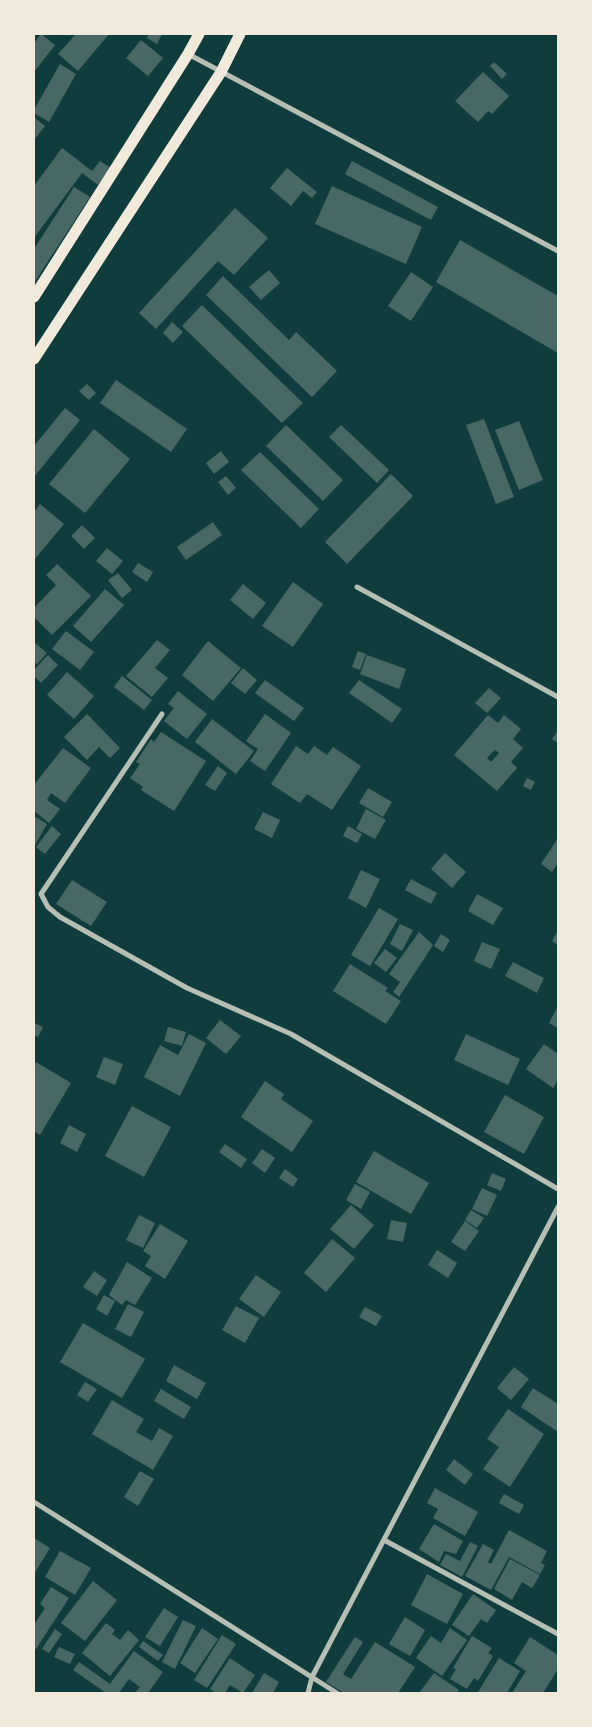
<svg xmlns="http://www.w3.org/2000/svg" width="592" height="1727" font-family="Lato,sans-serif">
	<rect width="100%" height="100%" fill="#0f3d3e"/>
	<g fill="#486865" fill-rule="evenodd">
		<polygon points="41,34 55,45 34,72 34,43"/>
		<polygon points="76,34 109,34 78,71 58,54"/>
		<polygon points="149,34 162,34 157,44 147,38"/>
		<polygon points="141,40 163,58 148,76 126,58"/>
		<polygon points="494,62 507,74 502,79 490,66"/>
		<polygon points="60,64 76,74 49,122 34,113 34,110"/>
		<polygon points="483,72 509,96 492,114 488,111 478,122 455,101"/>
		<polygon points="34,117 45,126 34,140"/>
		<polygon points="62,148 92,171 100,161 111,168 98,185 82,173 34,238 34,186"/>
		<polygon points="352,161 438,207 431,220 345,174"/>
		<polygon points="287,168 317,192 312,198 303,191 291,206 270,188"/>
		<polygon points="332,186 422,227 406,264 315,224"/>
		<polygon points="74,187 90,197 34,283 34,249"/>
		<polygon points="235,208 268,238 234,275 218,261 156,329 139,313"/>
		<polygon points="460,240 558,296 558,353 436,282"/>
		<polygon points="269,270 280,283 261,300 249,287"/>
		<polygon points="411,272 433,287 411,321 388,306"/>
		<polygon points="223,276 289,340 296,332 337,371 312,397 206,295"/>
		<polygon points="202,305 303,403 282,423 182,326"/>
		<polygon points="172,322 183,332 173,343 163,333"/>
		<polygon points="116,380 187,429 171,452 100,403"/>
		<polygon points="87,384 96,393 89,400 79,391"/>
		<polygon points="65,408 80,420 34,477 34,446"/>
		<polygon points="484,419 514,497 496,504 466,425"/>
		<polygon points="519,421 543,480 519,490 495,430"/>
		<polygon points="286,425 343,480 323,501 266,446"/>
		<polygon points="341,425 389,470 377,483 329,437"/>
		<polygon points="94,429 130,459 85,513 49,484"/>
		<polygon points="221,451 229,462 214,474 206,463"/>
		<polygon points="260,452 319,509 301,528 241,470"/>
		<polygon points="391,474 413,496 347,564 325,542"/>
		<polygon points="226,476 236,488 228,495 218,482"/>
		<polygon points="40,504 64,524 34,560 34,512"/>
		<polygon points="213,522 222,535 186,560 177,547"/>
		<polygon points="82,525 95,538 84,549 71,536"/>
		<polygon points="107,548 123,561 112,574 96,561"/>
		<polygon points="138,563 153,572 147,582 132,572"/>
		<polygon points="57,564 91,596 52,635 34,617 34,608 56,585 46,575"/>
		<polygon points="118,573 132,590 122,598 108,580"/>
		<polygon points="293,582 323,604 293,647 262,626"/>
		<polygon points="243,584 266,603 253,619 230,600"/>
		<polygon points="105,589 124,605 91,642 73,626"/>
		<polygon points="66,631 94,652 80,670 52,649"/>
		<polygon points="157,640 170,650 155,668 168,678 152,697 126,676"/>
		<polygon points="208,641 241,668 213,701 182,675"/>
		<polygon points="34,642 47,653 37,664 34,662"/>
		<polygon points="358,651 366,654 360,670 352,667"/>
		<polygon points="48,655 58,665 41,683 34,676 34,670"/>
		<polygon points="367,655 406,669 399,689 360,674"/>
		<polygon points="243,668 257,680 245,694 231,683"/>
		<polygon points="67,672 94,696 74,719 47,695"/>
		<polygon points="122,676 152,700 144,710 114,687"/>
		<polygon points="265,680 304,708 294,721 255,693"/>
		<polygon points="359,680 402,709 392,723 349,693"/>
		<polygon points="489,688 501,698 487,713 475,703"/>
		<polygon points="178,691 207,714 187,739 164,721 174,708 168,704"/>
		<polygon points="87,714 120,748 110,758 99,747 87,760 64,737"/>
		<polygon points="265,714 291,733 265,771 250,761 258,749 246,741"/>
		<path d="M 488,715 L 498,723 L 504,715 L 521,729 L 513,739 L 523,748 L 511,762 L 517,768 L 497,791 L 454,755 ZM 495,750 L 499,753 L 491,762 L 487,758 Z"/>
		<polygon points="212,719 254,751 236,774 195,742"/>
		<polygon points="558,730 558,743 552,739"/>
		<polygon points="161,732 206,761 174,811 141,790 143,787 130,778 140,764 136,762 151,739 154,742"/>
		<polygon points="296,746 308,754 314,746 327,755 333,747 361,766 332,810 307,794 300,803 271,784"/>
		<polygon points="63,748 91,768 65,803 51,793 47,800 60,809 49,823 34,811 34,785"/>
		<polygon points="218,766 227,773 215,791 205,785"/>
		<polygon points="527,778 535,782 531,790 523,786"/>
		<polygon points="368,788 392,802 383,817 359,803"/>
		<polygon points="366,809 386,820 375,839 356,829"/>
		<polygon points="263,812 280,820 272,838 254,829"/>
		<polygon points="34,816 47,824 34,847"/>
		<polygon points="52,826 61,834 45,854 36,847"/>
		<polygon points="348,826 362,834 357,843 343,836"/>
		<polygon points="558,838 558,863 552,872 541,864"/>
		<polygon points="445,853 466,872 452,888 431,869"/>
		<polygon points="361,870 380,879 366,908 348,898"/>
		<polygon points="411,879 437,893 431,904 405,890"/>
		<polygon points="72,880 107,902 91,926 56,904"/>
		<polygon points="477,894 503,908 493,925 468,911"/>
		<polygon points="379,908 398,919 370,966 351,955"/>
		<polygon points="400,924 413,930 402,951 390,944"/>
		<polygon points="558,930 558,945 552,941"/>
		<polygon points="419,932 433,945 399,997 393,992 400,982 389,974"/>
		<polygon points="441,934 450,940 443,952 434,946"/>
		<polygon points="482,942 500,949 491,969 474,961"/>
		<polygon points="385,949 397,958 386,972 374,963"/>
		<polygon points="513,962 544,978 537,993 505,976"/>
		<polygon points="350,964 388,988 385,991 401,1001 386,1024 333,991"/>
		<polygon points="558,1006 558,1028 549,1023"/>
		<polygon points="220,1020 241,1036 226,1054 206,1038"/>
		<polygon points="34,1023 43,1027 38,1037 34,1035"/>
		<polygon points="168,1027 186,1032 182,1046 164,1041"/>
		<polygon points="189,1034 206,1043 180,1096 144,1077 160,1045 178,1055"/>
		<polygon points="466,1034 520,1059 508,1085 454,1060"/>
		<polygon points="544,1044 558,1054 558,1080 553,1088 526,1069"/>
		<polygon points="104,1057 123,1064 115,1085 96,1077"/>
		<polygon points="36,1062 71,1083 40,1135 34,1131 34,1066"/>
		<polygon points="265,1081 284,1094 281,1099 313,1121 292,1152 241,1117"/>
		<polygon points="505,1095 544,1117 524,1154 484,1132"/>
		<polygon points="132,1106 171,1127 144,1177 105,1156"/>
		<polygon points="69,1125 86,1134 77,1152 60,1143"/>
		<polygon points="225,1144 247,1159 241,1168 219,1152"/>
		<polygon points="262,1149 275,1158 265,1173 252,1163"/>
		<polygon points="374,1151 429,1183 411,1214 356,1182"/>
		<polygon points="285,1169 298,1179 293,1187 279,1178"/>
		<polygon points="492,1173 506,1179 501,1191 487,1185"/>
		<polygon points="355,1184 370,1192 361,1209 346,1200"/>
		<polygon points="482,1188 497,1195 487,1216 472,1209"/>
		<polygon points="351,1205 374,1225 354,1249 330,1229"/>
		<polygon points="471,1210 484,1218 477,1228 465,1220"/>
		<polygon points="139,1215 155,1223 143,1248 126,1240"/>
		<polygon points="391,1220 407,1223 403,1242 387,1239"/>
		<polygon points="465,1221 479,1231 465,1251 451,1242"/>
		<polygon points="160,1224 188,1241 165,1279 145,1266 151,1256 143,1251"/>
		<polygon points="332,1239 355,1258 326,1292 304,1273"/>
		<polygon points="437,1250 457,1263 448,1278 428,1265"/>
		<polygon points="127,1262 152,1278 135,1305 126,1300 122,1305 109,1295"/>
		<polygon points="94,1271 107,1280 97,1296 83,1287"/>
		<polygon points="256,1275 281,1292 264,1317 239,1299"/>
		<polygon points="104,1295 115,1301 107,1316 96,1309"/>
		<polygon points="128,1304 144,1312 131,1337 115,1329"/>
		<polygon points="236,1306 259,1318 245,1343 222,1330"/>
		<polygon points="365,1307 382,1316 376,1326 359,1317"/>
		<polygon points="83,1323 145,1359 122,1398 60,1362"/>
		<polygon points="174,1365 206,1383 197,1399 166,1381"/>
		<polygon points="514,1367 529,1379 511,1400 497,1388"/>
		<polygon points="85,1382 97,1389 88,1402 77,1395"/>
		<polygon points="533,1388 558,1404 558,1432 521,1407"/>
		<polygon points="161,1389 191,1407 184,1419 154,1401"/>
		<polygon points="112,1400 144,1419 136,1432 152,1441 159,1428 173,1436 153,1470 92,1434"/>
		<polygon points="508,1409 544,1434 510,1487 483,1469 499,1447 487,1439"/>
		<polygon points="454,1459 473,1474 465,1485 446,1470"/>
		<polygon points="140,1471 154,1479 138,1506 124,1497"/>
		<polygon points="435,1488 478,1512 465,1536 433,1518 438,1509 427,1503"/>
		<polygon points="504,1494 524,1505 519,1514 499,1503"/>
		<polygon points="434,1524 463,1541 456,1554 444,1551 439,1562 419,1549"/>
		<polygon points="509,1530 547,1551 541,1563 545,1565 540,1574 509,1557 491,1590 465,1576 483,1544 494,1550 488,1562 491,1564"/>
		<polygon points="34,1538 50,1548 34,1574"/>
		<polygon points="470,1542 478,1546 462,1577 440,1565 446,1554 460,1561"/>
		<polygon points="60,1551 91,1568 75,1595 45,1577"/>
		<polygon points="510,1559 540,1575 532,1588 522,1582 512,1600 494,1589"/>
		<polygon points="427,1574 463,1594 447,1624 411,1605"/>
		<polygon points="93,1581 117,1600 85,1641 61,1623"/>
		<polygon points="51,1587 69,1598 36,1649 34,1648 34,1625 45,1608 40,1604"/>
		<polygon points="473,1594 496,1610 487,1623 481,1619 469,1636 452,1625"/>
		<polygon points="164,1608 178,1617 160,1646 145,1637"/>
		<polygon points="405,1617 425,1630 410,1656 389,1644"/>
		<polygon points="183,1620 196,1626 175,1669 162,1662"/>
		<polygon points="106,1623 115,1630 112,1634 120,1640 128,1630 139,1640 110,1676 82,1653"/>
		<polygon points="202,1628 218,1639 195,1673 180,1663"/>
		<polygon points="450,1628 467,1640 442,1676 416,1658 431,1636 441,1643"/>
		<polygon points="55,1629 62,1634 49,1653 42,1649"/>
		<polygon points="222,1635 236,1644 207,1688 194,1680"/>
		<polygon points="472,1636 492,1648 488,1653 493,1656 478,1681 474,1678 467,1689 450,1679 456,1669 453,1668"/>
		<polygon points="355,1637 363,1642 343,1674 351,1679 375,1642 415,1667 398,1693 344,1693 326,1682"/>
		<polygon points="530,1637 558,1655 558,1669 543,1693 512,1693 526,1671 514,1663"/>
		<polygon points="143,1641 163,1655 158,1661 139,1647"/>
		<polygon points="59,1647 75,1654 70,1664 54,1657"/>
		<polygon points="134,1651 163,1672 148,1693 135,1693 140,1687 129,1679 119,1693 106,1693 73,1670 79,1662 110,1684"/>
		<polygon points="230,1658 255,1675 243,1693 230,1685 225,1693 216,1693 210,1689"/>
		<polygon points="499,1658 520,1671 507,1693 480,1693 478,1692"/>
		<polygon points="264,1673 279,1682 273,1693 252,1693"/>
		<polygon points="434,1673 459,1690 457,1693 419,1693"/>
	</g>
	<g fill="none" stroke-linecap="round" stroke-linejoin="round">
		<g stroke="#b8beb3" stroke-width="5">
			<polyline points="188,54 558,251"/>
			<polyline points="357,587 558,697"/>
			<polyline points="162,714 41,894 48,907 60,917 187,988 291,1034 558,1189"/>
			<polyline points="34,1502 337,1693"/>
			<polyline points="384,1540 558,1634"/>
			<polyline points="308,1693 312,1677 558,1207"/>
		</g>
		<g stroke="#f1e9da" stroke-width="11">
			<polyline points="34,297 188,54 199,34"/>
			<polyline points="34,359 221,72 240,34"/>
		</g>
	</g>
	<rect width="592" height="1727" fill="none" stroke="#f1e9da" stroke-width="70"/>
</svg>
